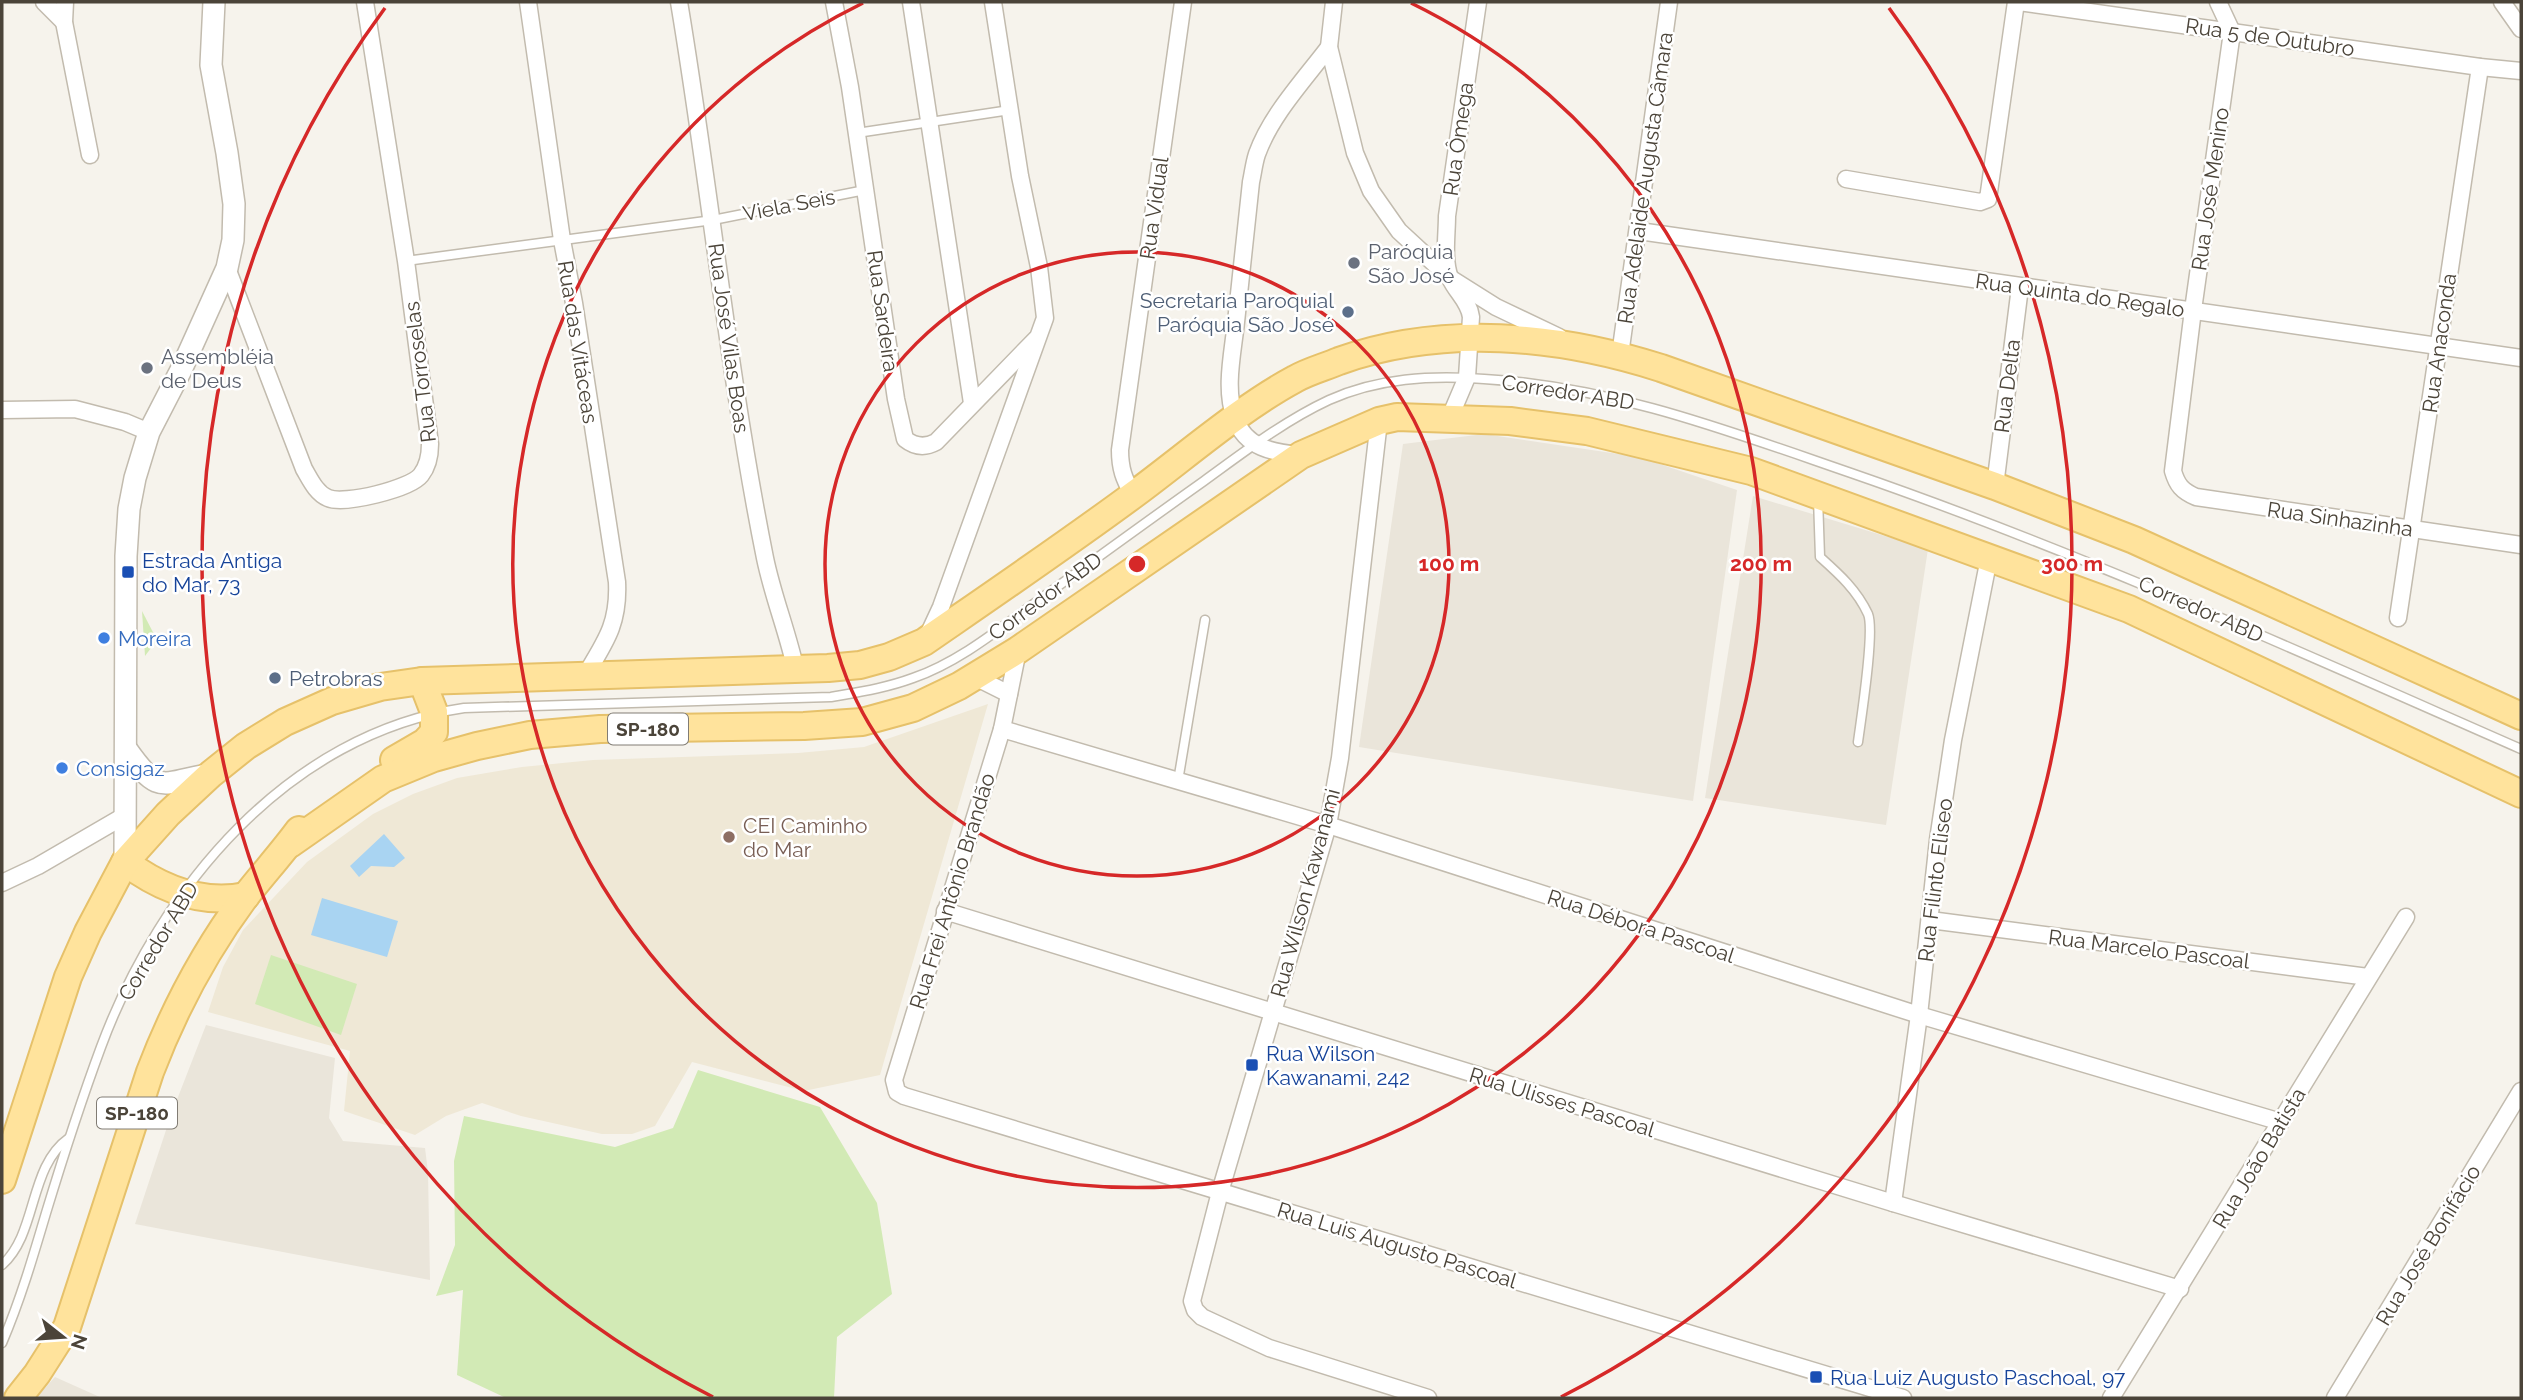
<svg xmlns="http://www.w3.org/2000/svg" width="2523" height="1400" font-family="Raleway,sans-serif">
	<rect width="100%" height="100%" fill="#f6f3ec"/>
	<g fill="#eae5da">
		<polygon points="1484,434 1639,457 1737,490 1693,801 1359,747 1403,444"/>
		<polygon points="1753,496 1928,549 1886,825 1705,798"/>
		<polygon points="206,1025 335,1058 329,1118 343,1141 425,1148 428,1172 430,1280 135,1224 171,1115"/>
		<polygon points="55,1377 102,1398 36,1398"/>
	</g>
	<polygon fill="#efe8d6" points="988,704 880,1075 804,1091 692,1062 655,1126 632,1134 602,1134 521,1116 482,1103 446,1116 415,1135 344,1111 350,1051 208,1012 223,967 243,930 307,862 373,814 413,794 457,778 522,767 593,760 798,753 864,747"/>
	<g fill="#d2eab5">
		<polygon points="142,611 157,640 145,656"/>
		<polygon points="271,955 357,984 341,1035 255,1004"/>
		<polygon points="698,1070 820,1107 877,1203 892,1294 837,1337 834,1398 506,1398 457,1375 463,1290 436,1296 455,1245 454,1161 464,1116 615,1147 673,1128"/>
	</g>
	<g fill="#a9d4f2">
		<polygon points="384,834 405,858 394,867 371,866 359,877 350,866"/>
		<polygon points="322,898 398,921 387,957 311,935"/>
	</g>
	<g fill="none" stroke-linecap="round" stroke-linejoin="round">
		<g stroke="#c2bbae" stroke-width="11">
			<g id="service">
				<polyline points="857,133 1010,110"/>
				<polyline points="406,261 713,220 865,190"/>
				<path d="M 1818,498 L 1820,557 C 1839,574 1857,590 1868,614 C 1875,631 1861,719 1858,742"/>
				<polyline points="1178,781 1205,620"/>
				<path d="M 2,1265 C 38,1233 28,1167 69,1138"/>
				<path d="M 2,1343 C 20,1301 33,1257 46,1213 C 63,1157 81,1101 101,1047 C 160,888 288,734 464,708 L 831,697 C 859,692 886,688 913,678 C 959,662 999,629 1039,600 C 1094,560 1149,520 1204,481 C 1244,452 1284,421 1329,400 C 1378,378 1431,375 1484,379 C 1614,387 1729,431 1851,473 C 2080,552 2300,652 2521,749"/>
			</g>
		</g>
		<g stroke="#c2bbae" stroke-width="19">
			<g id="minor">
				<polyline points="44,2 64,22"/>
				<polyline points="65,2 64,22 90,155"/>
				<path d="M 528,2 L 562,240 L 574,303 L 617,582 C 619,623 606,641 586,674"/>
				<path d="M 679,2 C 710,187 728,374 765,558 C 773,597 788,633 796,671"/>
				<path d="M 834,2 L 850,87 L 896,399 L 905,439 C 915,447 925,448 936,442 L 1036,339"/>
				<polyline points="911,2 972,403"/>
				<polyline points="1334,2 1329,47 1355,153 1371,191 1399,231 1450,278 1496,307 1559,337"/>
				<polyline points="2019,2 2480,67 2521,71"/>
				<path d="M 2218,2 L 2232,32 L 2193,310 L 2173,471 C 2177,485 2182,491 2196,497 L 2521,545"/>
				<polyline points="2502,2 2521,29"/>
				<polyline points="1846,179 1980,202 1988,199 2016,2"/>
				<polyline points="1639,231 2521,358"/>
				<path d="M 227,268 L 304,469 C 310,479 316,493 328,498 C 344,505 410,489 421,475 C 428,466 430,455 430,444 L 406,261 L 365,2"/>
				<polyline points="1620,355 1669,2"/>
				<polyline points="2,410 75,409 125,422 149,432"/>
				<path d="M 1450,417 L 1467,377 L 1471,317 C 1469,301 1456,292 1450,278 C 1443,260 1447,235 1447,216 L 1478,2"/>
				<polyline points="1379,421 1340,758 1328,825 1220,1192 1192,1301 1195,1310 1202,1317 1269,1348 1428,1398"/>
				<path d="M 1301,455 C 1274,453 1245,448 1235,418 C 1224,389 1233,352 1236,322 C 1241,275 1246,228 1251,182 C 1253,173 1254,163 1257,154 C 1271,115 1304,80 1329,47"/>
				<polyline points="1995,486 2020,287"/>
				<path d="M 1133,495 C 1124,479 1120,469 1120,450 L 1183,2"/>
				<polyline points="2398,618 2480,67"/>
				<polyline points="928,635 941,607 1045,318 1039,267 1020,176 993,2"/>
				<polyline points="1018,650 1002,729 894,1080 897,1092 904,1096 1903,1398"/>
				<polyline points="975,677 1009,694"/>
				<polyline points="1002,729 1328,825 1919,1015 2281,1122"/>
				<polyline points="2,883 38,866 124,816"/>
				<polyline points="945,911 1893,1203 2180,1289"/>
				<polyline points="1930,920 2368,977"/>
				<polyline points="1893,1203 1919,1015 1938,840 1953,740 1989,558"/>
				<polyline points="2111,1398 2406,917"/>
				<polyline points="2335,1398 2521,1091"/>
			</g>
		</g>
		<g stroke="#c2bbae" stroke-width="24">
			<g id="tertiary">
				<path d="M 127,750 C 159,795 159,784 211,774"/>
				<polyline points="125,862 126,556 129,509 135,478 149,432 181,370 227,268 233,240 234,204 227,153 211,65 214,2"/>
			</g>
		</g>
		<g stroke="#e6c16a" stroke-width="30">
			<g id="primary">
				<polyline points="394,760 425,742 434,732 434,712 422,681"/>
				<polyline points="290,844 383,779 434,758 477,746 530,735 600,729 804,726 862,722 913,708 959,686 1018,650 1301,455 1379,421 1397,417 1510,421 1587,431 1751,471 2129,609 2521,794"/>
				<path d="M 125,862 C 161,889 202,905 246,896"/>
				<path d="M 2,1180 L 68,977 L 88,932 L 125,862 L 168,814 L 211,774 L 246,746 L 285,722 L 332,701 L 380,687 L 422,681 L 828,668 L 860,665 L 889,657 L 924,642 C 995,593 1067,544 1136,493 C 1186,456 1241,408 1295,379 C 1309,371 1325,367 1339,361 C 1443,324 1558,335 1661,368 L 1995,486 L 2134,540 L 2521,716"/>
				<path d="M 18,1398 L 37,1374 L 67,1327 L 150,1072 C 174,1009 205,951 245,897 C 263,874 282,853 299,830"/>
			</g>
		</g>
		<use href="#service" stroke="#fff" stroke-width="8"/>
		<use href="#minor" stroke="#fff" stroke-width="16"/>
		<use href="#tertiary" stroke="#fff" stroke-width="21"/>
		<use href="#primary" stroke="#ffe39c" stroke-width="26"/>
	</g>
	<g fill="none" stroke="#d62828" stroke-width="3.5">
		<circle cx="1137" cy="564" r="312"/>
		<path d="M1411 3A624 624 0 1 1 863 3"/>
		<path d="M713 1397A935 935 0 0 1 385 8M1889 8A935 935 0 0 1 1561 1397"/>
	</g>
	<g fill="#6b7280" stroke="#fff" stroke-width="2.5">
		<circle cx="1354" cy="263" r="7"/>
		<circle cx="147" cy="368" r="7"/>
	</g>
	<g fill="#5c6f8a" stroke="#fff" stroke-width="2.5">
		<circle cx="1348" cy="312" r="7"/>
		<circle cx="275" cy="678" r="7"/>
	</g>
	<g fill="#1a4fb4" stroke="#fff" stroke-width="2.5">
		<rect x="121" y="565" width="14" height="14" rx="3.5"/>
		<rect x="1245" y="1058" width="14" height="14" rx="3.5"/>
		<rect x="1809" y="1370" width="14" height="14" rx="3.5"/>
	</g>
	<g fill="#3f7fe0" stroke="#fff" stroke-width="2.5">
		<circle cx="104" cy="638" r="7"/>
		<circle cx="62" cy="768" r="7"/>
	</g>
	<circle fill="#8d6e63" stroke="#fff" stroke-width="2.5" cx="729" cy="837" r="7"/>
	<g text-anchor="middle" dominant-baseline="central" stroke-width="5" stroke-linejoin="round" paint-order="stroke">
		<g fill="#fff" stroke="#817c74" stroke-width="2">
			<rect x="608" y="713.5" width="80" height="31" rx="5"/>
			<rect x="97" y="1097.5" width="80" height="31" rx="5"/>
		</g>
		<g font-size="19" font-weight="bold" fill="#4b4439">
			<text x="648" y="729">SP-180</text>
			<text x="137" y="1113">SP-180</text>
		</g>
		<g font-size="21" fill="#4b4439" stroke="#fff">
			<text transform="translate(2270 37) rotate(8)">Rua 5 de Outubro</text>
			<text transform="translate(1458 139) rotate(-82)">Rua Ômega</text>
			<text transform="translate(1645 178) rotate(-82)">Rua Adelaide Augusta Câmara</text>
			<text transform="translate(2210 189) rotate(-82)">Rua José Menino</text>
			<text transform="translate(789 205) rotate(-11)">Viela Seis</text>
			<text transform="translate(1154 208) rotate(-82)">Rua Vidual</text>
			<text transform="translate(2080 295) rotate(8)">Rua Quinta do Regalo</text>
			<text transform="translate(883 311) rotate(82)">Rua Sardeira</text>
			<text transform="translate(729 338) rotate(82)">Rua José Vilas Boas</text>
			<text transform="translate(578 342) rotate(81)">Rua das Vitáceas</text>
			<text transform="translate(2439 343) rotate(-82)">Rua Anaconda</text>
			<text transform="translate(420 372) rotate(-97)">Rua Torroselas</text>
			<text transform="translate(2007 386) rotate(-83)">Rua Delta</text>
			<text transform="translate(1568 392) rotate(9)">Corredor ABD</text>
			<text transform="translate(2340 519) rotate(8)">Rua Sinhazinha</text>
			<text transform="translate(1045 596) rotate(-36)">Corredor ABD</text>
			<text transform="translate(2201 609) rotate(24)">Corredor ABD</text>
			<text transform="translate(1935 880) rotate(-83)">Rua Filinto Eliseo</text>
			<text transform="translate(952 891) rotate(-73)">Rua Frei Antônio Brandão</text>
			<text transform="translate(1305 893) rotate(-75)">Rua Wilson Kawanami</text>
			<text transform="translate(1641 926) rotate(18)">Rua Débora Pascoal</text>
			<text transform="translate(158 941) rotate(-59)">Corredor ABD</text>
			<text transform="translate(2149 949) rotate(7)">Rua Marcelo Pascoal</text>
			<text transform="translate(1562 1102) rotate(17)">Rua Ulisses Pascoal</text>
			<text transform="translate(2259 1158) rotate(-59)">Rua João Batista</text>
			<text transform="translate(1397 1245) rotate(17)">Rua Luis Augusto Pascoal</text>
			<text transform="translate(2428 1245) rotate(-59)">Rua José Bonifácio</text>
		</g>
		<g font-size="21" fill="#5b616d" stroke="#fff" text-anchor="start">
			<text x="1368" y="251">Paróquia<tspan x="1368" dy="24">São José</tspan></text>
			<text x="161" y="356">Assembléia<tspan x="161" dy="24">de Deus</tspan></text>
		</g>
		<g font-size="21" fill="#4e5e75" stroke="#fff" text-anchor="end">
			<text x="1334" y="300">Secretaria Paroquial<tspan x="1334" dy="24">Paróquia São José</tspan></text>
			<text x="289" y="678" text-anchor="start">Petrobras</text>
		</g>
		<g font-size="21" fill="#164399" stroke="#fff" text-anchor="start">
			<text x="142" y="560">Estrada Antiga<tspan x="142" dy="24">do Mar, 73</tspan></text>
			<text x="1266" y="1053">Rua Wilson<tspan x="1266" dy="24">Kawanami, 242</tspan></text>
			<text x="1830" y="1377">Rua Luiz Augusto Paschoal, 97</text>
		</g>
		<g font-size="21" fill="#366cbe" stroke="#fff" text-anchor="start">
			<text x="118" y="638">Moreira</text>
			<text x="76" y="768">Consigaz</text>
		</g>
		<g font-size="21" fill="#785e54" stroke="#fff" text-anchor="start">
			<text x="743" y="825">CEI Caminho<tspan x="743" dy="24">do Mar</tspan></text>
		</g>
	</g>
	<circle cx="1137" cy="564" r="10" fill="#d62828" stroke="#fff" stroke-width="3.5"/>
	<g font-size="21" text-anchor="middle" font-weight="bold" fill="#d62828" stroke="#fff" stroke-width="5" stroke-linejoin="round" paint-order="stroke">
		<text x="1449" y="571">100 m</text>
		<text x="1761" y="571">200 m</text>
		<text x="2072" y="571">300 m</text>
	</g>
	<rect width="2523" height="1400" fill="none" stroke="#4b4439" stroke-width="7"/>
	<g transform="translate(63 1337) rotate(107)" stroke="#ffffff" stroke-width="5" paint-order="stroke">
	<path d="M0-5L12 26L0 18L-12 26Z" fill="#4b4439"/>
	<text y="-10" font-size="19" font-weight="bold" text-anchor="middle" fill="#4b4439">N</text>
	</g>
</svg>
